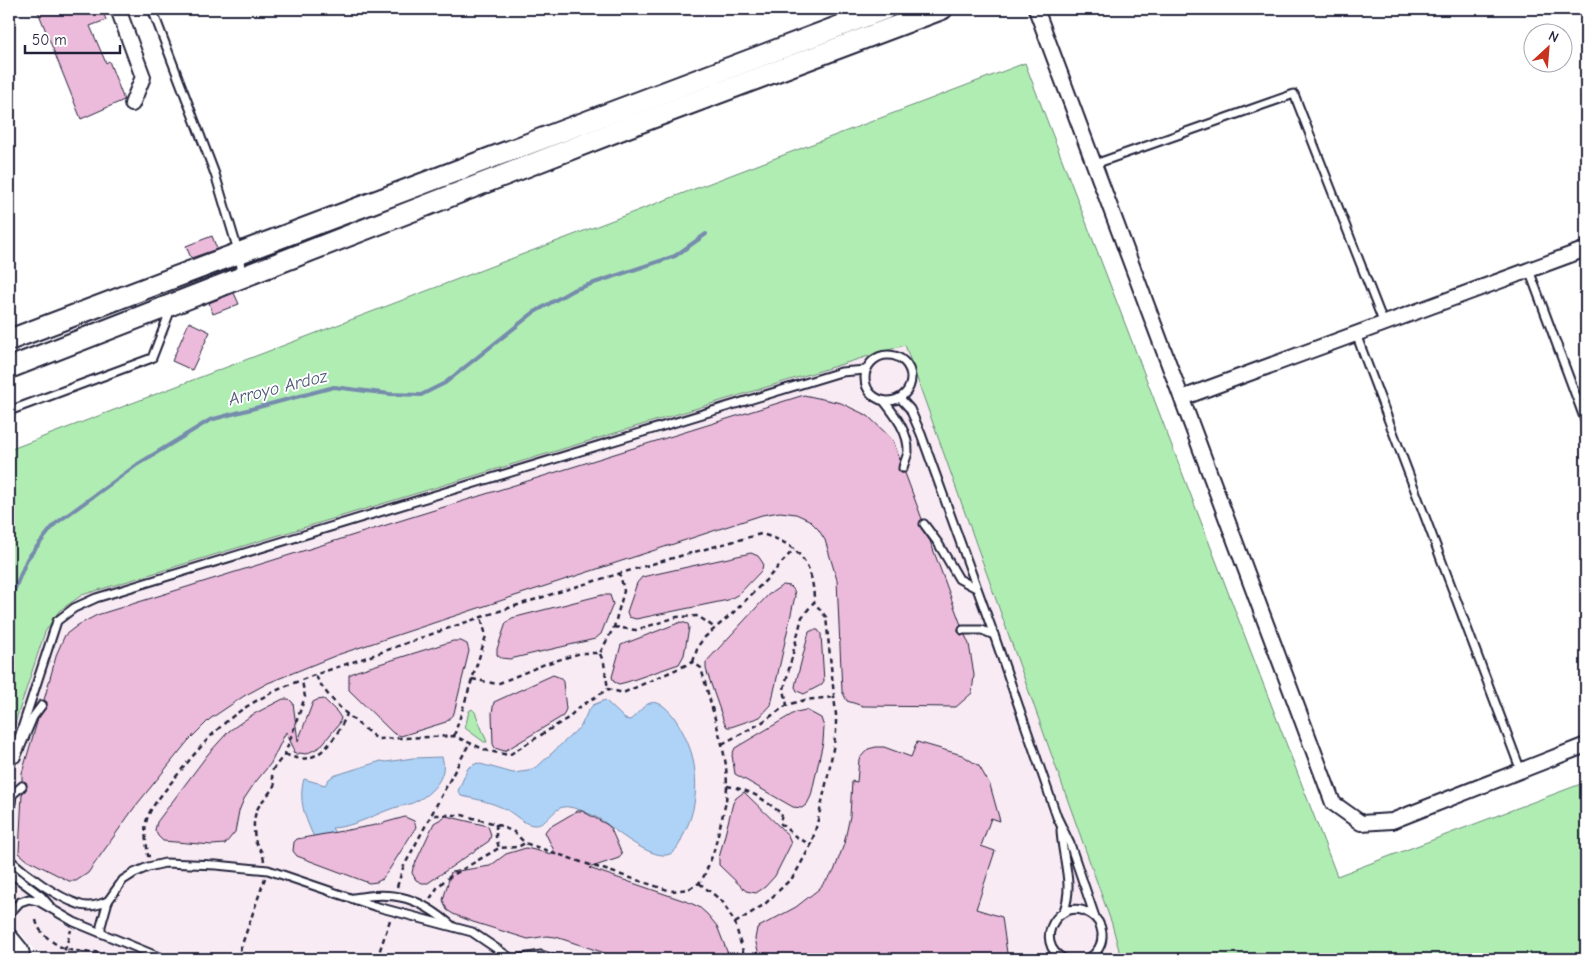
<svg xmlns="http://www.w3.org/2000/svg" width="1595" height="968" font-family="'Comic Neue',sans-serif">
	<rect width="100%" height="100%" fill="#fff"/>
	<filter id="ink" filterUnits="userSpaceOnUse"><feTurbulence type="fractalNoise" baseFrequency=".02" numOctaves="2"/><feDisplacementMap in="SourceGraphic" scale="10" xChannelSelector="R" yChannelSelector="G"/><feConvolveMatrix kernelMatrix="1 2 1 2 8 2 1 2 1" color-interpolation-filters="sRGB"/></filter>
	<g filter="url(#ink)">
		<polygon fill="#f9ebf4" points="906,345 1112,924 1120,954 1112,959 51,959 36,954 22,934 9,925 9,741 45,632 59,611 70,602 82,595"/>
		<g fill="#b0edb3" stroke="#698877">
			<polygon points="1025,63 1337,876 1586,782 1586,959 1112,959 1120,954 1112,924 905,345 82,595 59,611 45,632 9,741 9,450"/>
			<polygon points="472,709 475,712 487,742 484,742 465,728 469,711"/>
		</g>
		<g fill="#aed3f7" stroke="#768cac">
			<path d="M 605,700 L 625,719 L 630,720 C 637,715 642,706 650,703 C 669,697 688,740 692,755 C 698,779 697,807 686,829 C 682,837 679,850 670,854 C 655,861 619,834 607,824 C 598,817 581,809 569,807 C 553,804 549,826 534,825 C 524,825 514,813 505,809 C 491,802 476,799 461,796 L 458,791 L 468,768 L 477,763 L 513,773 L 528,771 L 538,766 L 581,726 L 588,711 L 593,705 Z"/>
			<path d="M 442,757 C 449,778 429,797 410,804 C 403,806 395,807 388,810 C 370,817 352,827 332,828 L 335,833 L 314,837 C 305,818 298,800 304,779 L 325,785 L 329,779 L 333,776 L 381,761 L 386,762 L 413,758 Z"/>
		</g>
		<g fill="none" stroke-linecap="round" stroke-linejoin="round">
			<polyline stroke="#768cac" stroke-width="4" points="9,603 27,559 55,524 138,464 210,420 334,387 390,394 421,395 445,383 533,313 573,290 675,256 706,234"/>
		</g>
		<g fill="#ecbbdb" stroke="#22223b">
			<polygon points="37,9 102,9 106,20 90,26 106,63 109,61 124,100 81,119"/>
			<polygon points="212,236 217,249 191,258 186,246"/>
			<polygon points="234,293 239,304 213,314 209,303"/>
			<polygon points="189,322 210,332 192,370 172,361"/>
			<polygon points="804,395 841,403 868,416 893,440 900,460 898,470 901,473 905,473 922,519 919,525 930,541 961,625 958,628 958,632 961,635 965,635 969,644 974,675 972,693 956,707 863,706 847,701 842,691 837,580 825,540 818,529 809,520 796,514 780,512 762,515 521,594 337,655 268,683 244,696 210,719 188,741 134,808 88,873 76,881 69,881 26,859 19,853 22,794 26,790 27,785 26,782 22,781 22,773 38,719 47,706 47,702 44,700 57,653 65,635 78,625 97,615"/>
			<polygon points="751,553 758,556 763,563 762,570 739,594 728,600 636,619 629,617 627,612 637,583 642,577"/>
			<polygon points="783,585 790,586 794,590 795,596 771,705 760,717 731,727 727,727 724,722 714,693 706,669 706,662 768,595"/>
			<polygon points="602,595 610,595 613,604 601,634 595,639 510,659 501,658 497,655 497,649 506,623 512,618"/>
			<polygon points="681,622 688,624 689,628 684,655 679,664 627,682 619,684 614,682 612,677 621,645"/>
			<polygon points="813,630 818,630 821,634 824,681 821,685 804,694 797,691 795,687 796,682 809,632"/>
			<polygon points="453,641 461,641 467,644 469,651 454,713 446,722 401,736 393,733 349,690 349,675 357,671"/>
			<polygon points="553,675 561,678 563,682 566,709 563,716 508,749 504,751 495,748 493,744 492,713 494,702"/>
			<polygon points="283,699 289,699 293,703 298,741 313,702 317,700 324,699 337,712 341,718 339,724 320,747 306,754 299,753 297,755 296,753 293,752 294,749 286,732 271,763 254,784 244,799 239,811 235,832 225,844 212,845 163,841 158,836 155,830 157,822 208,754 229,731 252,715"/>
			<polygon points="806,710 821,718 824,727 823,742 811,796 807,804 802,808 793,807 735,774 732,755 735,748 796,712"/>
			<polygon points="917,742 962,755 979,766 990,785 1000,821 991,818 981,846 995,851 976,909 1002,917 1007,953 1005,959 760,959 755,939 757,928 796,907 819,889 834,871 844,844 850,816 852,781 857,782 859,759 868,749 876,747 884,747 911,757"/>
			<polygon points="744,792 788,835 791,844 775,876 765,887 756,893 746,891 719,865 719,858 733,803 736,798"/>
			<polygon points="577,811 582,811 606,824 610,827 622,854 619,858 589,868 688,902 699,907 707,914 717,926 730,959 623,959 556,937 547,936 528,939 473,922 453,914 447,910 443,900 451,872 490,866 506,854 526,848 556,855 545,832 548,828"/>
			<polygon points="446,816 488,826 491,835 489,841 428,883 422,883 416,880 412,873 413,868 434,823"/>
			<polygon points="405,817 414,821 416,827 389,870 382,879 377,882 369,883 297,856 293,851 294,842 297,839 376,825"/>
		</g>
		<g fill="none" stroke-linecap="round" stroke-linejoin="round">
			<g stroke="#22223b" stroke-width="11">
				<g id="lane">
					<polyline points="152,9 215,174 239,254 242,275"/>
					<polyline points="1095,164 1294,94 1384,324"/>
					<polyline points="1529,270 1586,423"/>
					<polyline points="1356,334 1521,771"/>
					<circle cx="888" cy="378" r="23"/>
					<polyline points="900,398 910,409 921,434 994,635 1057,817 1070,844 1095,917"/>
					<path d="M 884,401 C 895,415 909,433 908,452 C 907,457 904,463 903,468"/>
					<polyline points="9,411 152,358 171,309"/>
					<polyline points="924,524 938,543 959,579 976,588"/>
					<polyline points="963,630 982,630 994,635"/>
					<polyline points="16,758 33,717 42,705"/>
					<polyline points="9,768 57,621 74,608 96,598 841,372 866,370"/>
					<polyline points="9,822 12,795 22,786"/>
					<path d="M 1061,830 C 1062,859 1075,885 1063,913"/>
					<path d="M 9,859 C 27,875 55,896 78,904 C 87,908 99,905 108,901"/>
					<polyline points="9,872 41,896 49,905"/>
					<path d="M 354,898 C 395,890 420,898 452,926"/>
					<polyline points="9,914 20,902 29,899 38,901 74,922 164,959"/>
					<polyline points="101,933 101,926 108,901 123,880 134,873 148,867 165,863 216,865 268,870 374,906 472,932 512,959"/>
					<polyline points="515,959 541,955 554,959"/>
					<path d="M 1064,959 C 1031,942 1060,894 1090,914 C 1097,918 1101,925 1102,933 C 1103,945 1097,953 1088,959"/>
				</g>
			</g>
			<g stroke="#22223b" stroke-width="18">
				<g id="street">
					<polyline points="118,9 143,77 132,104"/>
					<polyline points="1036,9 1333,803 1361,823 1392,821 1586,745"/>
					<polyline points="1182,398 1586,249"/>
				</g>
			</g>
			<g stroke="#22223b" stroke-width="24">
				<g id="secondary">
					<polyline points="9,340 885,9"/>
					<polyline points="9,368 625,128 942,9"/>
					<polyline points="9,940 18,951 20,959"/>
				</g>
			</g>
			<g stroke="#22223b" stroke-width="2.5" stroke-dasharray="5 4" stroke-linecap="butt">
				<polyline points="614,627 636,630 677,617 698,616 715,628"/>
				<polyline points="600,654 604,663 608,689"/>
				<polyline points="693,662 698,646 705,637 733,613 768,578 794,549"/>
				<path d="M 316,676 C 329,702 354,720 377,739 L 454,736 L 488,751 L 509,755 L 568,718 L 578,708 L 608,689 L 623,693 L 693,662 L 701,668 L 722,744 L 726,765 L 727,786 L 726,802 L 713,854 L 704,876 L 699,883 L 689,889 L 671,891 L 581,862 L 525,843 L 514,832 L 496,824 L 462,815 L 432,815"/>
				<polyline points="472,679 497,684 545,664 581,653 600,653 614,627 624,591 620,574"/>
				<polyline points="454,736 486,636 481,617"/>
				<polyline points="722,744 761,723 787,705 805,700 834,697"/>
				<path d="M 285,754 C 291,757 301,760 308,758 C 327,754 340,730 347,714"/>
				<path d="M 727,786 C 752,790 763,799 782,814 L 780,823 L 795,836 L 811,845"/>
				<polyline points="496,824 496,837 499,848"/>
				<path d="M 150,856 L 148,856 C 147,844 143,830 147,819 C 151,806 162,795 170,784 C 192,757 213,729 243,709 C 284,682 334,669 379,653 C 504,607 632,568 761,534 C 798,543 814,564 814,602"/>
				<path d="M 264,861 C 263,853 260,849 256,843 C 254,837 253,822 255,816 C 258,801 272,794 275,783 L 272,777 L 273,769 L 285,754 L 305,697 L 302,681"/>
				<polyline points="699,883 722,901 735,923 745,959"/>
				<polyline points="397,887 403,868 469,744"/>
				<polyline points="430,899 437,888 446,879 499,848 518,847 525,843"/>
				<path d="M 36,920 C 38,929 42,933 49,939 C 65,952 73,951 92,952 C 103,952 113,956 123,959"/>
				<polyline points="735,923 765,904 794,876 811,845 817,824 829,771 836,732 836,715 826,617 814,602 802,617 784,689 787,705"/>
				<polyline points="62,959 71,930"/>
				<polyline points="237,959 265,878"/>
				<polyline points="377,959 390,920"/>
			</g>
			<use href="#lane" stroke="#fff" stroke-width="7"/>
			<use href="#street" stroke="#fff" stroke-width="14"/>
			<use href="#secondary" stroke="#fff" stroke-width="20"/>
		</g>
	</g>
	<g text-anchor="middle" dominant-baseline="central" stroke-width="4" stroke-linejoin="round" paint-order="stroke">
		<g font-size="18" font-style="italic" fill="#4c5773" stroke="#fff">
			<text transform="translate(278 388) rotate(-14)">Arroyo Ardoz</text>
		</g>
	</g>
	<rect width="1595" height="968" fill="none" stroke="#fff" stroke-width="30"/>
	<rect x="15" y="15" width="1565" height="938" fill="none" stroke="#22223b" stroke-width="2" filter="url(#ink)"/>
	<g transform="translate(1548 48) rotate(26)"><circle r="24" fill="#ffffff" stroke="#a7a7b1"/>
	<path d="M0-4L9 19L0 12L-9 19Z" fill="#c8321e"/>
	<text y="-8" font-size="14" font-weight="bold" text-anchor="middle" fill="#22223b">N</text>
	</g>
	<path d="M25 45v8h95v-8" fill="none" stroke="#22223b" stroke-width="2.5"/>
	<text x="32" y="45" font-size="15" fill="#22223b" stroke="#ffffff" stroke-width="4" paint-order="stroke">50 m</text>
</svg>
